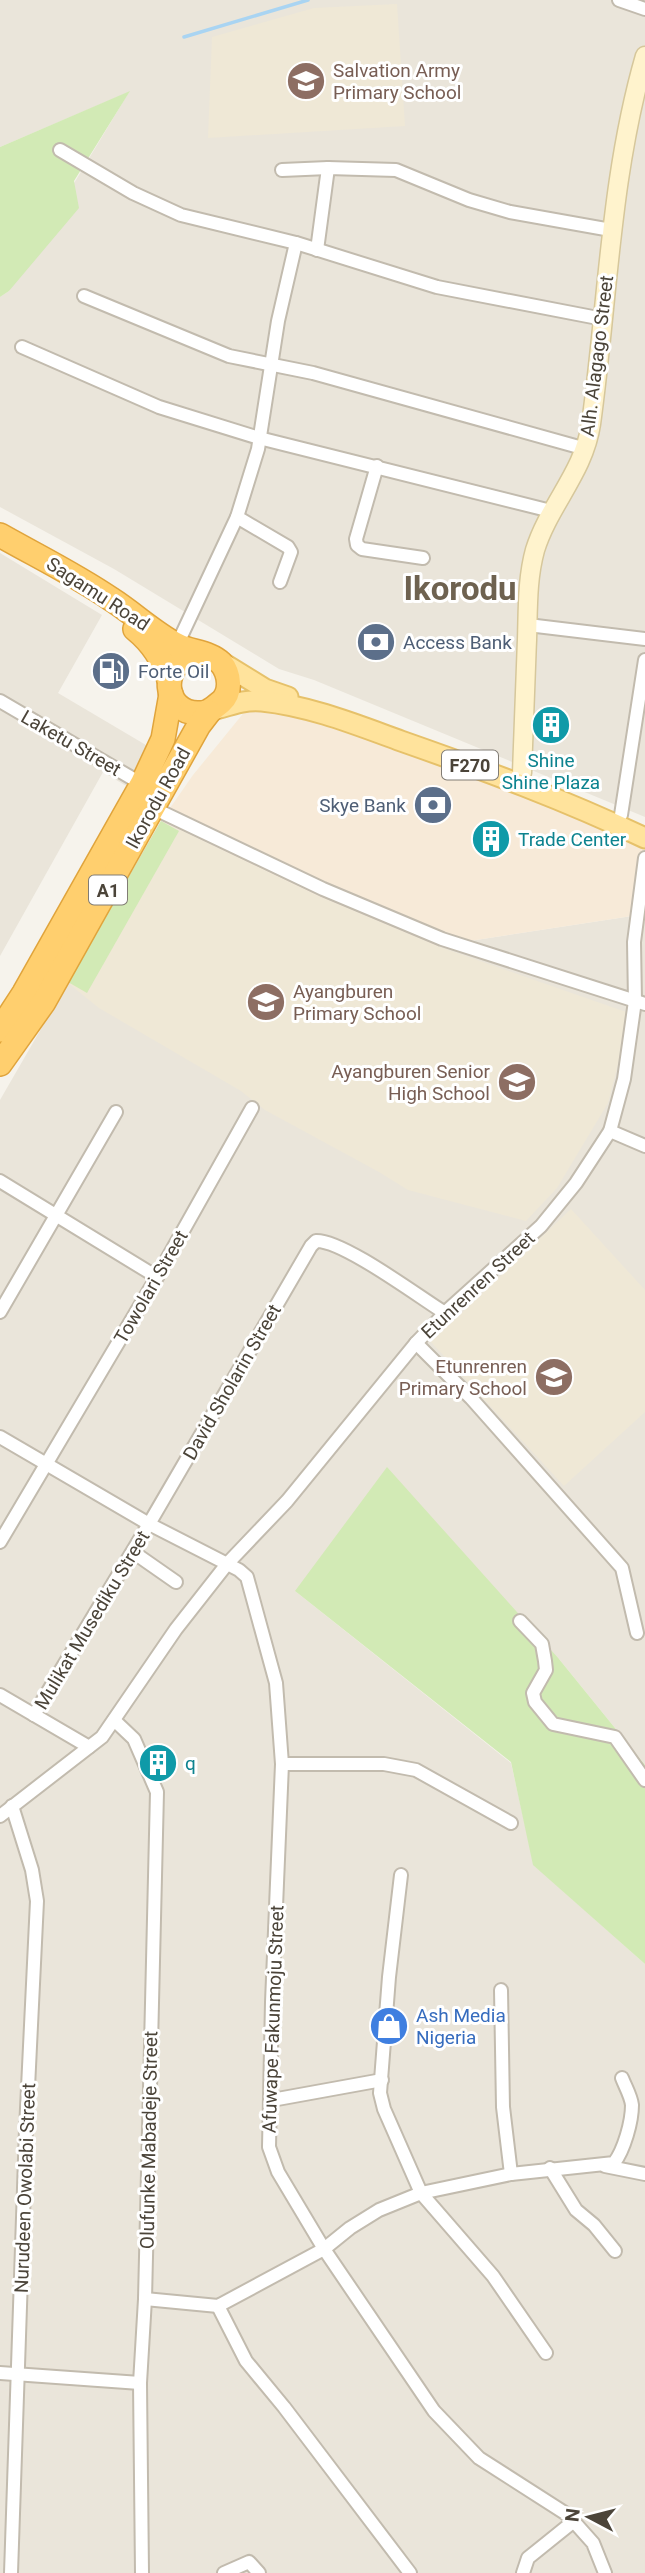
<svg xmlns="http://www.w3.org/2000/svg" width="645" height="2573" font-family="Roboto,sans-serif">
	<rect width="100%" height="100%" fill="#f6f3ec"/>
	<g fill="#eae5da">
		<polygon points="0,0 645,0 645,817 314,680 279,669 114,569 0,507 0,297 9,291 129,92 0,147"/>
		<polygon points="0,553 102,615 58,693 151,748 133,790 103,772 0,956"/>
		<polygon points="161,821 320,897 437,946 632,916 645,922 645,1765 559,1659 295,1591 511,1763 534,1865 645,1964 645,2573 0,2573 0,1100"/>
	</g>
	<polygon fill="#f7ead8" points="246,710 286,710 341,725 645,839 645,922 632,916 437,946 320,897 161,821 193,775"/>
	<g fill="#efe8d6">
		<polygon points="397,4 405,126 208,138 212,37 314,8"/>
		<polygon points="161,821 320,897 437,946 626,1012 619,1060 608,1103 557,1188 526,1221 408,1190 379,1172 265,1110 241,1091 99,1008 68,983"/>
		<polygon points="571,1209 645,1290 645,1412 564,1486 431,1342"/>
	</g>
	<g fill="#d2eab5">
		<polygon points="130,91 74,181 79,208 9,291 0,297 0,147"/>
		<polygon points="161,821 179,831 87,993 68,982"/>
		<polygon points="387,1467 559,1659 645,1765 645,1964 533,1865 511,1762 295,1591"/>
	</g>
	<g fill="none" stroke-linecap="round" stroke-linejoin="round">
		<polyline stroke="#a9d4f2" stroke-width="3.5" points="184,37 308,0"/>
		<g stroke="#c2bbae" stroke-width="16">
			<g id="street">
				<polyline points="619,0 645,9"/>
				<polyline points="60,150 133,193 181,215 296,243 437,287 603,319"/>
				<polyline points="282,170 328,168 396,170 469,200 510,212 611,230"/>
				<polyline points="317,250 328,168"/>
				<polyline points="84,296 229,356 313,373 586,449"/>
				<polyline points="22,347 159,407 259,438 551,511"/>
				<polyline points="377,466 356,539 357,545 362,549 423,558"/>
				<polyline points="237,517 288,547 291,552 280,582"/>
				<polyline points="528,625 645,639"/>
				<polyline points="177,645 237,517 258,449 278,321 296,243"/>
				<polyline points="0,701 142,784"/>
				<polyline points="153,808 323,889 442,939 645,1004"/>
				<polyline points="621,815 645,660"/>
				<polyline points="610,1131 645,1146"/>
				<polyline points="0,1181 157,1277"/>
				<polyline points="0,1312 116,1112"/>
				<polyline points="416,1343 471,1398 622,1568 637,1633"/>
				<polyline points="0,1437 149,1524 239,1570 247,1577 276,1683 282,1764 272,2002 269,2147 278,2172 324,2249 434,2411 479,2458 568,2515 593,2543 605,2573"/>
				<polyline points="0,1542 157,1277 252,1108"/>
				<polyline points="133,1552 176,1582"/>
				<polyline points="520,1621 542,1644 545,1661 546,1670 533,1693 535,1702 553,1724 615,1737 645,1780"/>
				<polyline points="0,1695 89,1747"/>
				<path d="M 34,1715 L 149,1524 L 311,1246 L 316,1241 C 343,1240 419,1297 445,1313"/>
				<polyline points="114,1720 134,1739 157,1792 145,2299 140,2383 142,2573"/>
				<polyline points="282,1764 384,1764 416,1770 511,1823"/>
				<polyline points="0,1816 102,1737 176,1629 227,1564 287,1501 416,1343 449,1309 541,1226 576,1183 610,1131 624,1079 635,1001 634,942 645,858"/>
				<polyline points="401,1875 389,1977 380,2093 384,2109 421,2193 493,2276 546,2353"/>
				<polyline points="501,1990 503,2107 511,2174"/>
				<polyline points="272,2100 382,2080"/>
				<polyline points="605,2166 645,2174"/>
				<polyline points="550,2168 576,2210 594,2225 615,2251"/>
				<path d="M 145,2299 L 218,2306 L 324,2249 L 350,2228 L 379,2210 L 421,2193 L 511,2174 L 614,2163 C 624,2150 632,2122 632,2105 C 631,2096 625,2086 622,2078"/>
				<polyline points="218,2306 246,2361 284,2407 410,2573"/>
				<polyline points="0,2373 140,2383"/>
				<polyline points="11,2573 26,2129 37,1901 32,1870 12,1806"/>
				<polyline points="224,2573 249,2562 259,2573"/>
				<polyline points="523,2573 528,2558 574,2521"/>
			</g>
		</g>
		<g stroke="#d6c79b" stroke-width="21">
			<path id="secondary" d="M 522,773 C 524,728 525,684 527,640 C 528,609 527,579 535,550 C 549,505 584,472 591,424 C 608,301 610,177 645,56"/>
		</g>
		<g stroke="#e6c16a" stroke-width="23">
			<g id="primary">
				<polyline points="218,660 265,689 288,697"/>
				<path d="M 210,711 C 228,706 244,699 262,701 C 310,706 357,725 401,741 C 484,770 565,800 645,838"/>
			</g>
		</g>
		<g stroke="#e0a43c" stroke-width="26">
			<g id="highway">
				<path d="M 0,535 C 37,556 76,575 111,599 C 133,613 154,633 177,645 C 190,652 210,652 221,663 C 230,674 232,692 221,702 C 213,708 208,714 198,713 C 163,713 157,663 197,654"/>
				<path d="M 135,629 C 151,642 163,659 169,680"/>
				<polyline points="0,1030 24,993 142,784 163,739 171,694"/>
				<polyline points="0,1064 44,1002 199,725 209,712"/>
			</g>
		</g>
		<use href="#street" stroke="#fff" stroke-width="12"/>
		<use href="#secondary" stroke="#fff3cd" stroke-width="18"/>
		<use href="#primary" stroke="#ffe39c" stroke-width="19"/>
		<use href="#highway" stroke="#ffcf6e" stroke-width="23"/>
	</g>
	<defs>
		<g id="school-disc" transform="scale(2.0125)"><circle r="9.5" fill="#8d6e63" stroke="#fff"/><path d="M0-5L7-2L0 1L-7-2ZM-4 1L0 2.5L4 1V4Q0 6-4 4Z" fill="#fff"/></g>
		<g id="bank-disc" transform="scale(2.0125)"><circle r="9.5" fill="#5c6f8a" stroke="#fff"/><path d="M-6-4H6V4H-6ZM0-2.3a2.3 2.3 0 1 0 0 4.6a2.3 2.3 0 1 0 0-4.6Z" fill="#fff"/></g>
		<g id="fuel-disc" transform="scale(2.0125)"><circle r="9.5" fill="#5c6f8a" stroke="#fff"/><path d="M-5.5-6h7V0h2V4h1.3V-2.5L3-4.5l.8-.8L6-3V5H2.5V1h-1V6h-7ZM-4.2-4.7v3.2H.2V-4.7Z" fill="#fff"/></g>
		<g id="building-disc" transform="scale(2.0125)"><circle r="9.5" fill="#0f9aa8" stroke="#fff"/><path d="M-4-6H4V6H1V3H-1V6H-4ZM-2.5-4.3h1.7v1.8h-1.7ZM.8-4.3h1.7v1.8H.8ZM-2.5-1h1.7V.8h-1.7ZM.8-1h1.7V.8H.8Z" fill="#fff"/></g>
		<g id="shop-disc" transform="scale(2.0125)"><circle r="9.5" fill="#3f7fe0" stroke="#fff"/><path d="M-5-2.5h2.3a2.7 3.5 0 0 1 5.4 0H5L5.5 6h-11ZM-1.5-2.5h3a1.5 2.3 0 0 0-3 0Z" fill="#fff"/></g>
	</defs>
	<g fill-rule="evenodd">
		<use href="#school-disc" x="306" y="81"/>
		<use href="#bank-disc" x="376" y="642"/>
		<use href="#fuel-disc" x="111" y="671"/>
		<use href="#building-disc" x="551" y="725"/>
		<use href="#bank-disc" x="433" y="805"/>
		<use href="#building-disc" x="491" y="839"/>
		<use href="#school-disc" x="266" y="1002"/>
		<use href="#school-disc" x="517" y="1082"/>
		<use href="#school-disc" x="554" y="1377"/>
		<use href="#building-disc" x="158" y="1763"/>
		<use href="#shop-disc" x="389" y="2026"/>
	</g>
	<g text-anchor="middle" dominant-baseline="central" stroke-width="6" stroke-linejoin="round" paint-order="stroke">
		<g fill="#fff" stroke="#817c74" stroke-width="2">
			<rect x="442" y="750.5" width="56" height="29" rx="5"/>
			<rect x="89" y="875.5" width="38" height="29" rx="5"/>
		</g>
		<g font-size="18" font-weight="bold" fill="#4b4439">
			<text x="470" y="765">F270</text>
			<text x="108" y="890">A1</text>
		</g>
		<g font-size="19" fill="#785e54" stroke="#fff" text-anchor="start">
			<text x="333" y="70">Salvation Army<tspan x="333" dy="22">Primary School</tspan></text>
			<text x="293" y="991">Ayangburen<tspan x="293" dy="22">Primary School</tspan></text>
			<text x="490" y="1071" text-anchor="end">Ayangburen Senior<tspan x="490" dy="22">High School</tspan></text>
			<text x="527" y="1366" text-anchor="end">Etunrenren<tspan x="527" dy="22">Primary School</tspan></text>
		</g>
		<g font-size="19" fill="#4b4439" stroke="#fff">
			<text transform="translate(597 356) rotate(-83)">Alh. Alagago Street</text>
			<text transform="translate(98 594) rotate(33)">Sagamu Road</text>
			<text transform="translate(71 743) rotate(30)">Laketu Street</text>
			<text transform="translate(158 798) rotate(-61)">Ikorodu Road</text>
			<text transform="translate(478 1285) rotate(-43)">Etunrenren Street</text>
			<text transform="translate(151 1287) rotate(-60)">Towolari Street</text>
			<text transform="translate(232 1382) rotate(-60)">David Sholarin Street</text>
			<text transform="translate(92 1620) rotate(-59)">Mulikat Musediku Street</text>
			<text transform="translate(273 2019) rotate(-88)">Afuwape Fakunmoju Street</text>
			<text transform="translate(149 2140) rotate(-89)">Olufunke Mabadeje Street</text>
			<text transform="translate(25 2188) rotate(-88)">Nurudeen Owolabi Street</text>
		</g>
		<g font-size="19" fill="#4e5e75" stroke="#fff" text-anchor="start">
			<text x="403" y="642">Access Bank</text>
			<text x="138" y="671">Forte Oil</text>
			<text x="406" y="805" text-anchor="end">Skye Bank</text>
		</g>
		<g font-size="19" fill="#0d838f" stroke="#fff" text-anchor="start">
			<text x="551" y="760" text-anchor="middle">Shine<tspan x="551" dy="22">Shine Plaza</tspan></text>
			<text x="518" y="839">Trade Center</text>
			<text x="185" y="1763">q</text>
		</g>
		<g font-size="19" fill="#366cbe" stroke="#fff" text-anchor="start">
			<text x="416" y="2015">Ash Media<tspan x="416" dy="22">Nigeria</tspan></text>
		</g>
		<g font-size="33" font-weight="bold" fill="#6e6250" stroke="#fff">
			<text x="460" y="588">Ikorodu</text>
		</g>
	</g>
	<g transform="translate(589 2517) rotate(277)" stroke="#ffffff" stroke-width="5" paint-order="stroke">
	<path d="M0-5L12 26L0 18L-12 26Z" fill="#4b4439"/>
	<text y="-10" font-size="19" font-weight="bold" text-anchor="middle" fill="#4b4439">N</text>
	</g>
</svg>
